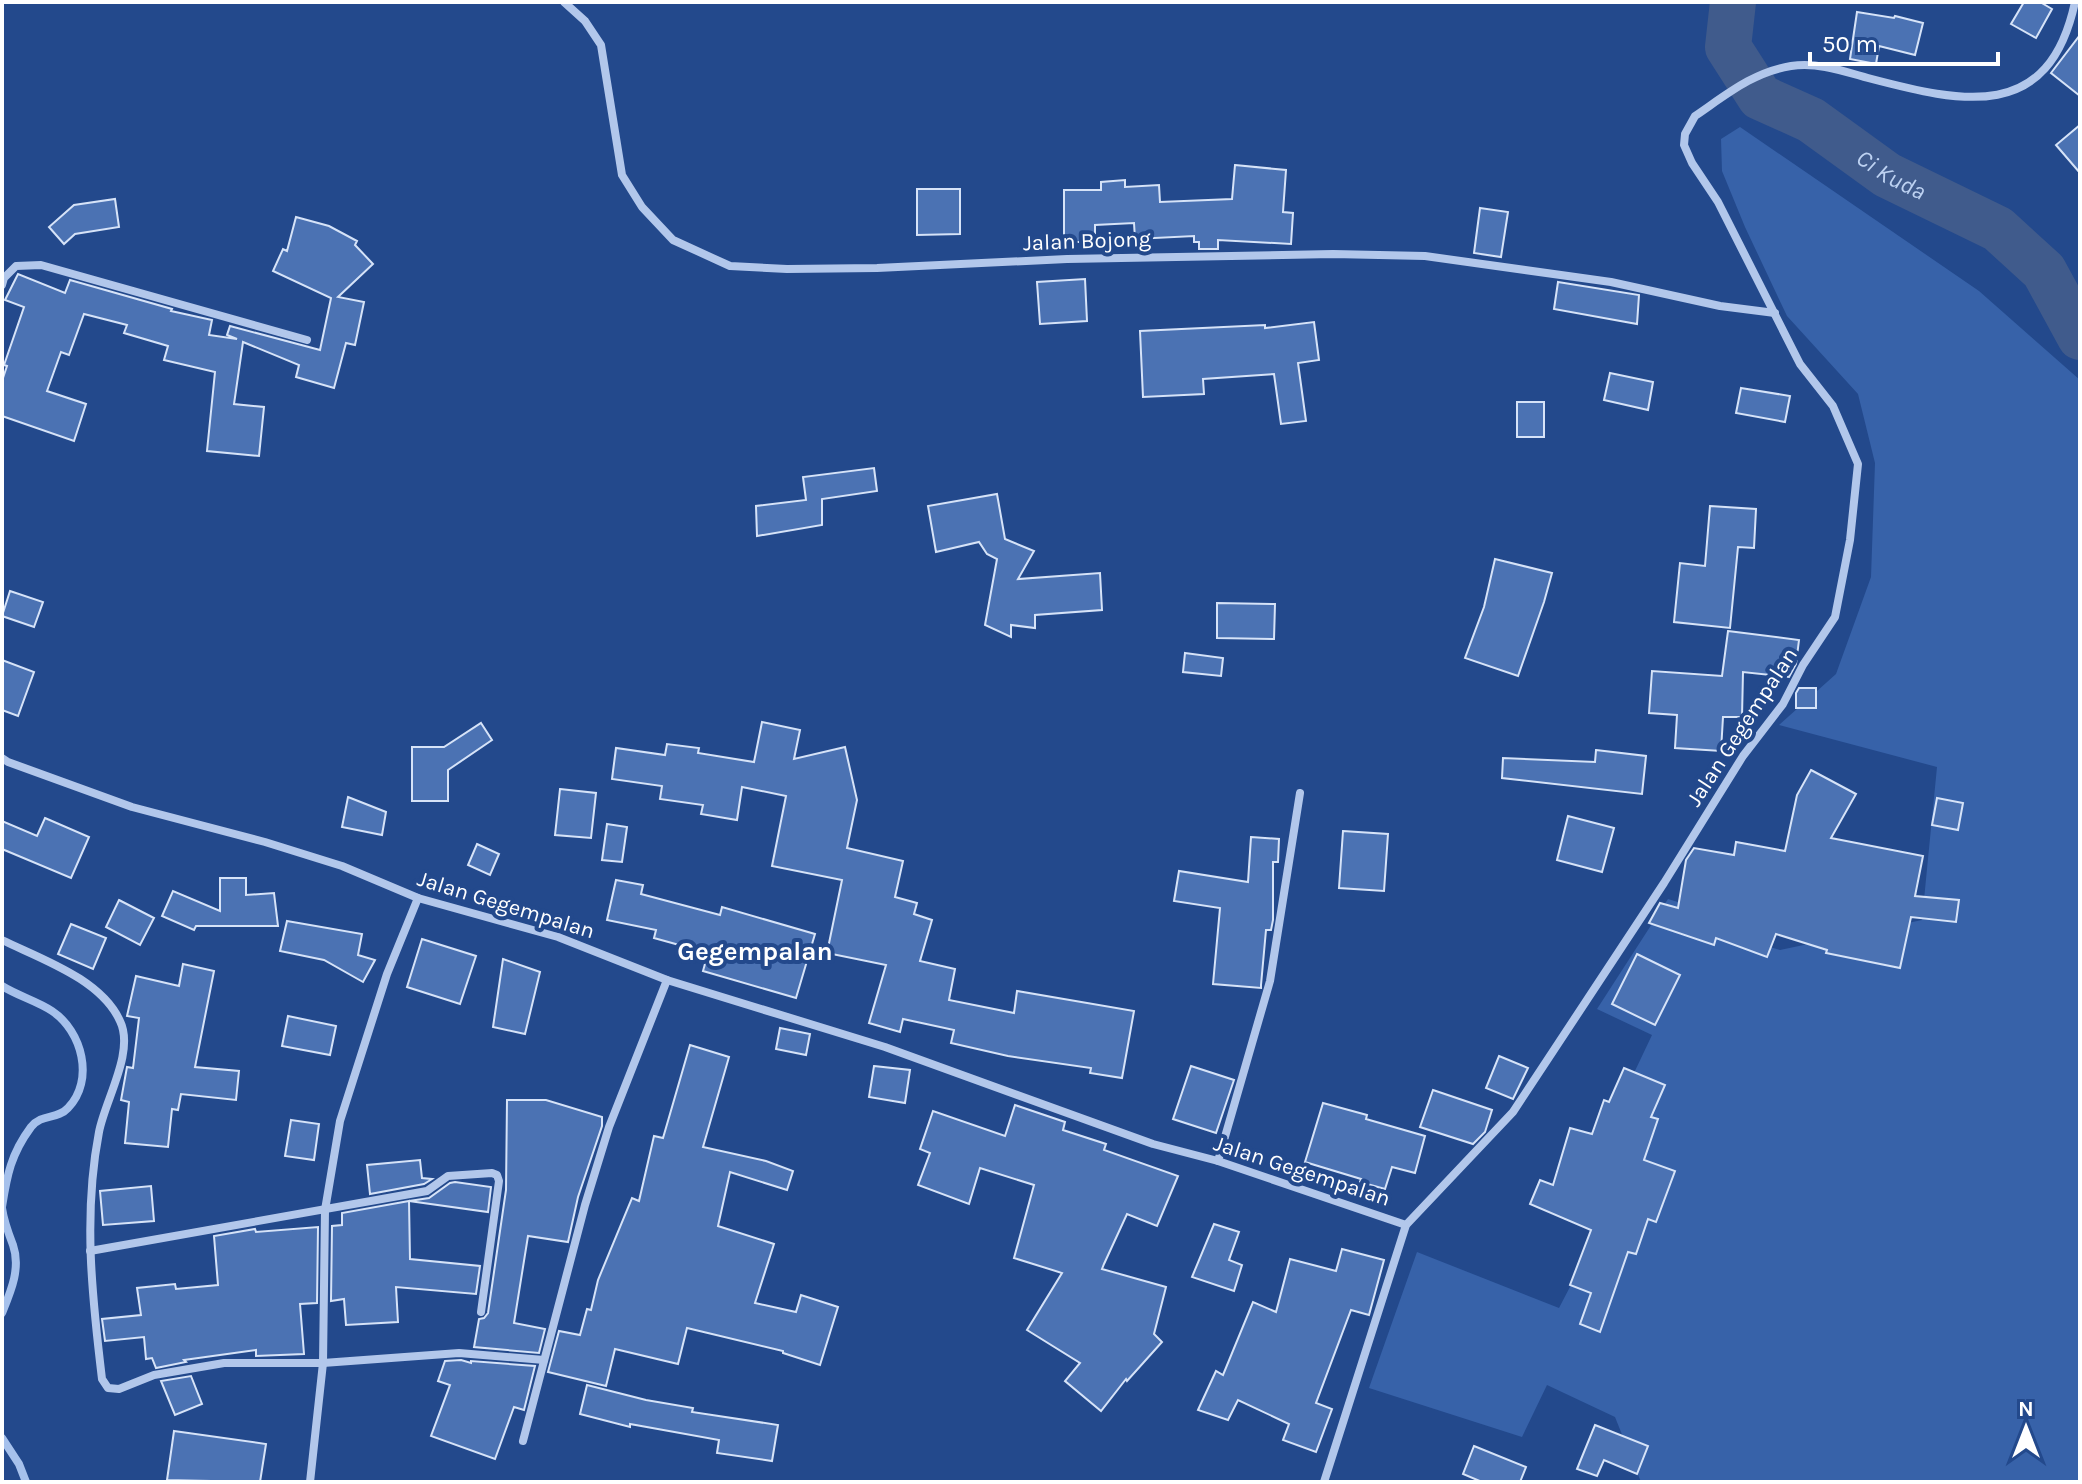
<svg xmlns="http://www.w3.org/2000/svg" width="2082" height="1484" font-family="Karla,sans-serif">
	<rect width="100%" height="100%" fill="#23498c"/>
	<polygon fill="#3762a9" points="1740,127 1979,291 2080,380 2080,1482 1641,1482 1615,1417 1547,1385 1522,1437 1369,1388 1417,1252 1559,1308 1612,1206 1616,1111 1652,1035 1597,1009 1668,899 1740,921 1736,937 1780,950 1922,920 1937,767 1779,725 1836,674 1871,577 1875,463 1858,394 1787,316 1745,227 1722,171 1721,139"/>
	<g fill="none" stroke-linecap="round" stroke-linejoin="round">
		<g stroke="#a6c1ec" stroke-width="8">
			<path d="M 2,986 C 18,996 37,1001 52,1011 C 82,1031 95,1080 68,1108 C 57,1120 42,1113 31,1127 C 11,1154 7,1175 2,1207"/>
			<path d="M 2,1208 C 4,1222 8,1232 13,1245 C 21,1268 11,1291 2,1313"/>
			<polyline points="2,1438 19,1464 26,1482"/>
		</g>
		<path stroke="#405b8c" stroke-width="46" id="s1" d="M 1733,2 L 1728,47 L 1760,97 L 1811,120 L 1887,175 L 1998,229 L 2044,271 L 2080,337"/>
	</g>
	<g fill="#4b72b3" stroke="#d6e3f8" stroke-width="2">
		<polygon points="2024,2 2040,2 2052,9 2036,38 2011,24"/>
		<polygon points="1857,12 1894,18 1895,16 1923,23 1915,55 1879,46 1876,64 1850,59"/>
		<polygon points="2080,35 2080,96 2051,73"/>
		<polygon points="2080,125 2080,173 2056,145"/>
		<polygon points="1235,165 1286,170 1283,212 1293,213 1291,244 1218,240 1218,249 1199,249 1199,242 1194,242 1194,236 1135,239 1134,223 1095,225 1095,242 1064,242 1064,190 1101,190 1101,182 1125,180 1125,187 1159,185 1160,202 1232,199"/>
		<polygon points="917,189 960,189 960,234 917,235"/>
		<polygon points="115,199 119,227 75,234 64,244 49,227 74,205"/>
		<polygon points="1480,208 1508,212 1501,257 1474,253"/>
		<polygon points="296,217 329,226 357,241 355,245 373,264 338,297 364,302 355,345 346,343 334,388 296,377 299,365 243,342 234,404 264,407 259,456 207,451 215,372 164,360 168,346 124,333 127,325 84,314 69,355 61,352 47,391 86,404 74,441 2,416 2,381 7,366 4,365 24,307 5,300 18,274 65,293 70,280 172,309 171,311 212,320 209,335 237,339 227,335 230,326 320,350 331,298 273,271 283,249 287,251"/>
		<polygon points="1085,279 1087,321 1040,324 1037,282"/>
		<polygon points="1558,282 1639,295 1637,324 1554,309"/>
		<polygon points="1314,322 1319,360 1298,363 1306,421 1281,424 1274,374 1203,379 1204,394 1143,397 1140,331 1265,325 1265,328"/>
		<polygon points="1610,373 1653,382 1648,410 1604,400"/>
		<polygon points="1741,388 1790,396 1785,422 1736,413"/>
		<rect x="1517" y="402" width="27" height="35"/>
		<polygon points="874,468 877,491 822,499 822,525 757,536 756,506 806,500 803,477"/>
		<polygon points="997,494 1005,539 1034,551 1018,579 1100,573 1102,610 1035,615 1035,628 1011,625 1011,637 985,625 997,559 987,554 979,542 936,552 928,506"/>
		<polygon points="1710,506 1756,509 1754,548 1738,547 1730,628 1674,622 1680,563 1705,566"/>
		<polygon points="1495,559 1552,573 1544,602 1518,676 1465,658 1484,607"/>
		<polygon points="10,591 43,602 34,627 2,616"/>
		<polygon points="1217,603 1275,604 1274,639 1217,638"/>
		<polygon points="1728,631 1799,640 1796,664 1789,677 1743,672 1742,717 1723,717 1721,751 1675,748 1677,715 1649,713 1652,671 1722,676"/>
		<polygon points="1185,653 1223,658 1221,676 1183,672"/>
		<polygon points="2,660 34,672 18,716 2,710"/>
		<polygon points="1799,688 1816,688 1816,708 1796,708 1796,693"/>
		<polygon points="762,722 800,730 794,759 845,747 857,800 847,848 903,861 895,897 917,903 914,914 932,920 920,961 955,969 949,1000 1014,1013 1017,991 1134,1011 1122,1078 1090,1073 1091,1068 1008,1056 951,1043 954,1030 903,1019 900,1032 869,1023 886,965 827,953 842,880 772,866 786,796 742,787 737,820 701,814 703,805 660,799 662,786 612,779 616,748 665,755 667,744 699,748 698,753 754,762"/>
		<polygon points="481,723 492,740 448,770 448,801 412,801 412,747 444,747"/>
		<polygon points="1596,750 1646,756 1642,794 1502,778 1503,758 1595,762"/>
		<polygon points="1811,770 1856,794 1831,838 1923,856 1915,896 1959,900 1956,922 1911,917 1900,968 1826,953 1827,950 1776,934 1767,957 1716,938 1714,945 1649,923 1660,903 1678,908 1686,860 1694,848 1734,855 1736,842 1785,851 1797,795"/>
		<polygon points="560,789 596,793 591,838 555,835"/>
		<polygon points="348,797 386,812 382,835 342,827"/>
		<polygon points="1937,798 1963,803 1958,830 1932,825"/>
		<polygon points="1568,816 1614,828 1602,872 1557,860"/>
		<polygon points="45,818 89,837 71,878 2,849 2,821 37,836"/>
		<polygon points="607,824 627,827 622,862 602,860"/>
		<polygon points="1343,831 1388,834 1384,891 1339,888"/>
		<polygon points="1251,837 1279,839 1278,862 1273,862 1273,920 1271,930 1266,930 1261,985 1261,988 1213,984 1220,908 1174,901 1179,871 1248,882"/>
		<polygon points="477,844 499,854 490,875 468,865"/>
		<polygon points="220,878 246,878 246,895 274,893 278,926 196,926 194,930 162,916 173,891 220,911"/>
		<polygon points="616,880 643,885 641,894 720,915 722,907 815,934 796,998 703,971 708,953 654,938 656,930 607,920"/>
		<polygon points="119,900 154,918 140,945 106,927"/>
		<polygon points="287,921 362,934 358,955 375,960 363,982 324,960 280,951"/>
		<polygon points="71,924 106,938 93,969 58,954"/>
		<polygon points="422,939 476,956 460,1004 407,987"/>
		<polygon points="1637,954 1680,975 1655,1025 1612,1004"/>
		<polygon points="503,959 540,972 525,1034 493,1027"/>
		<polygon points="183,964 214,971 195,1067 239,1071 236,1100 181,1094 178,1110 172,1109 168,1147 125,1143 129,1102 121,1100 127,1067 133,1068 139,1018 127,1016 136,976 179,986"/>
		<polygon points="288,1016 336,1026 330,1055 282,1046"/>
		<polygon points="780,1028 810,1034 806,1055 776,1049"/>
		<polygon points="690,1045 729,1057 703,1147 766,1161 793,1171 787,1190 730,1172 718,1226 774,1244 755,1303 796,1312 801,1295 838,1307 820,1365 783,1353 783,1351 687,1328 678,1364 615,1349 606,1386 548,1372 559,1331 580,1335 587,1309 591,1310 598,1280 632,1198 639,1201 654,1136 663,1138"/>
		<polygon points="1499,1056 1528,1068 1513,1099 1486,1088"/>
		<polygon points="874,1066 910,1070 905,1103 869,1097"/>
		<polygon points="1191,1066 1234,1080 1216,1133 1173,1119"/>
		<polygon points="1624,1068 1665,1085 1651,1117 1658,1119 1644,1160 1675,1171 1656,1222 1648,1219 1636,1254 1628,1252 1600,1332 1580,1324 1591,1293 1570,1285 1591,1230 1530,1204 1540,1180 1553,1185 1570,1128 1592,1134 1604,1100 1609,1102"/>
		<polygon points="1433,1090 1492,1110 1485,1132 1473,1144 1420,1127"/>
		<polygon points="507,1100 546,1100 602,1117 602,1126 578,1197 568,1242 528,1236 514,1323 545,1329 539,1353 474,1347 479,1319 484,1318 488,1313 506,1190"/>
		<polygon points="1323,1103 1367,1115 1366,1119 1425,1136 1415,1173 1392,1167 1385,1189 1360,1182 1361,1179 1305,1162"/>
		<polygon points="1015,1105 1065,1122 1063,1130 1106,1144 1104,1150 1178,1176 1157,1226 1127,1214 1104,1264 1102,1269 1166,1287 1154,1334 1162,1342 1127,1381 1126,1379 1101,1411 1065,1381 1080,1363 1027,1330 1062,1273 1014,1258 1034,1185 980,1168 969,1204 918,1185 930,1153 920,1149 933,1111 1005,1136"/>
		<polygon points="291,1120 319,1124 314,1160 285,1156"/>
		<polygon points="420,1160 422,1178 432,1179 424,1184 370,1194 367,1165"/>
		<polygon points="455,1182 491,1187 488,1212 409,1201 429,1198 450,1183"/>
		<polygon points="151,1186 154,1221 103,1225 100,1191"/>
		<polygon points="409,1201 410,1259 480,1266 476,1294 396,1287 398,1322 346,1325 344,1299 331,1301 332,1226 342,1225 342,1213"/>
		<polygon points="1214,1224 1239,1232 1229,1260 1242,1265 1234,1291 1192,1277"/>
		<polygon points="318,1227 317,1303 300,1304 304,1354 256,1356 256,1350 184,1360 186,1362 156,1368 152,1358 146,1359 144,1337 105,1341 102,1319 141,1315 137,1288 175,1284 176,1289 218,1285 214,1236 255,1229 256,1232"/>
		<polygon points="1342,1249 1384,1260 1369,1315 1351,1310 1316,1403 1332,1409 1316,1452 1283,1440 1289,1424 1238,1400 1228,1420 1198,1410 1216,1371 1223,1375 1253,1302 1276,1312 1290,1259 1336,1271"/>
		<polygon points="461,1360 471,1363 471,1361 535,1366 524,1410 514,1407 495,1459 431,1436 450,1385 438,1381 445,1361"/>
		<polygon points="191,1376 202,1404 175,1415 161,1381"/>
		<polygon points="587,1385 646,1400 693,1408 692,1412 778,1425 772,1461 717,1453 719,1440 630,1424 630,1427 580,1414"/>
		<polygon points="1595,1425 1648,1446 1637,1474 1604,1460 1597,1476 1577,1469"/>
		<polygon points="174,1431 266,1444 260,1482 167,1480"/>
		<polygon points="1474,1446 1526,1467 1520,1482 1482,1482 1463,1474"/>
	</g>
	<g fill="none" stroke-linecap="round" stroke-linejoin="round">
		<g stroke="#b2c7eb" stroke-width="8">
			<polyline points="564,2 585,21 601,45 622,175 642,207 673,240 730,266 787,269 877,268 1067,259 1333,254 1425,256 1611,282 1720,306 1775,313"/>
			<polyline points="2,285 4,278 16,266 41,265 307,340"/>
			<polyline points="2,758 8,762 132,807 265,842 342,866 418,898 558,937 667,980 885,1047 1153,1144 1218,1161 1406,1225"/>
			<path d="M 2,940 C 41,959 101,979 120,1021 C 135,1052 105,1100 99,1132 C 83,1215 92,1296 102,1379 L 108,1388 L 119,1389 L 154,1375 L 224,1363 L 323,1363 L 459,1353 L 544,1360"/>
			<polyline points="1218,1161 1270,981 1300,793"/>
			<polyline points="90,1251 427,1191 448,1176 492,1173 497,1175 499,1181 481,1312"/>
			<polyline points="523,1441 585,1205 609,1127 667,980"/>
			<polyline points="310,1482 323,1363 325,1210 340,1121 387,974 418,898"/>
			<path d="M 1324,1482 L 1406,1225 L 1513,1112 L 1664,883 L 1743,756 L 1783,704 L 1803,665 L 1835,617 L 1850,540 L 1858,464 L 1833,406 L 1800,364 L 1718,202 L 1692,163 L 1684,145 L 1685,134 L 1695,116 C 1726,95 1753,72 1791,66 C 1818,62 1843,71 1868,78 C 1963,103 2049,123 2075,2"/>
		</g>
	</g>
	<g text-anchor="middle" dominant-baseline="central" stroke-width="8" stroke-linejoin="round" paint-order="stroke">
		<g font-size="22" fill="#fff" stroke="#23498c">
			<text transform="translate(1087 241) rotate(-2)">Jalan Bojong</text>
			<text transform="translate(1742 727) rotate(-57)">Jalan Gegempalan</text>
			<text transform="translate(506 905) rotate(17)">Jalan Gegempalan</text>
			<text transform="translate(1302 1171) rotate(18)">Jalan Gegempalan</text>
		</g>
		<g font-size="24" font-style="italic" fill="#bdd2f2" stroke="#23498c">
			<text stroke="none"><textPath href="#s1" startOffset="258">Ci Kuda</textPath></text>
		</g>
		<g font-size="26" font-weight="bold" fill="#fff" stroke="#23498c">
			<text x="755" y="951">Gegempalan</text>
		</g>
	</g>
	<rect width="2082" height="1484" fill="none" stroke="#ffffff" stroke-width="8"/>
	<g transform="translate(2026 1428)" stroke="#23498c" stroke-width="6" paint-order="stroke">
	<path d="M0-6L14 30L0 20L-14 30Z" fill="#ffffff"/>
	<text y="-12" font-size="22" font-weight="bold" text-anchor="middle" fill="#ffffff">N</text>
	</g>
	<path d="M1810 52v12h188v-12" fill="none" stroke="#ffffff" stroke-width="4"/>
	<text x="1822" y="52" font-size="24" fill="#ffffff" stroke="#23498c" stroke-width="6" paint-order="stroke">50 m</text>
</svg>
